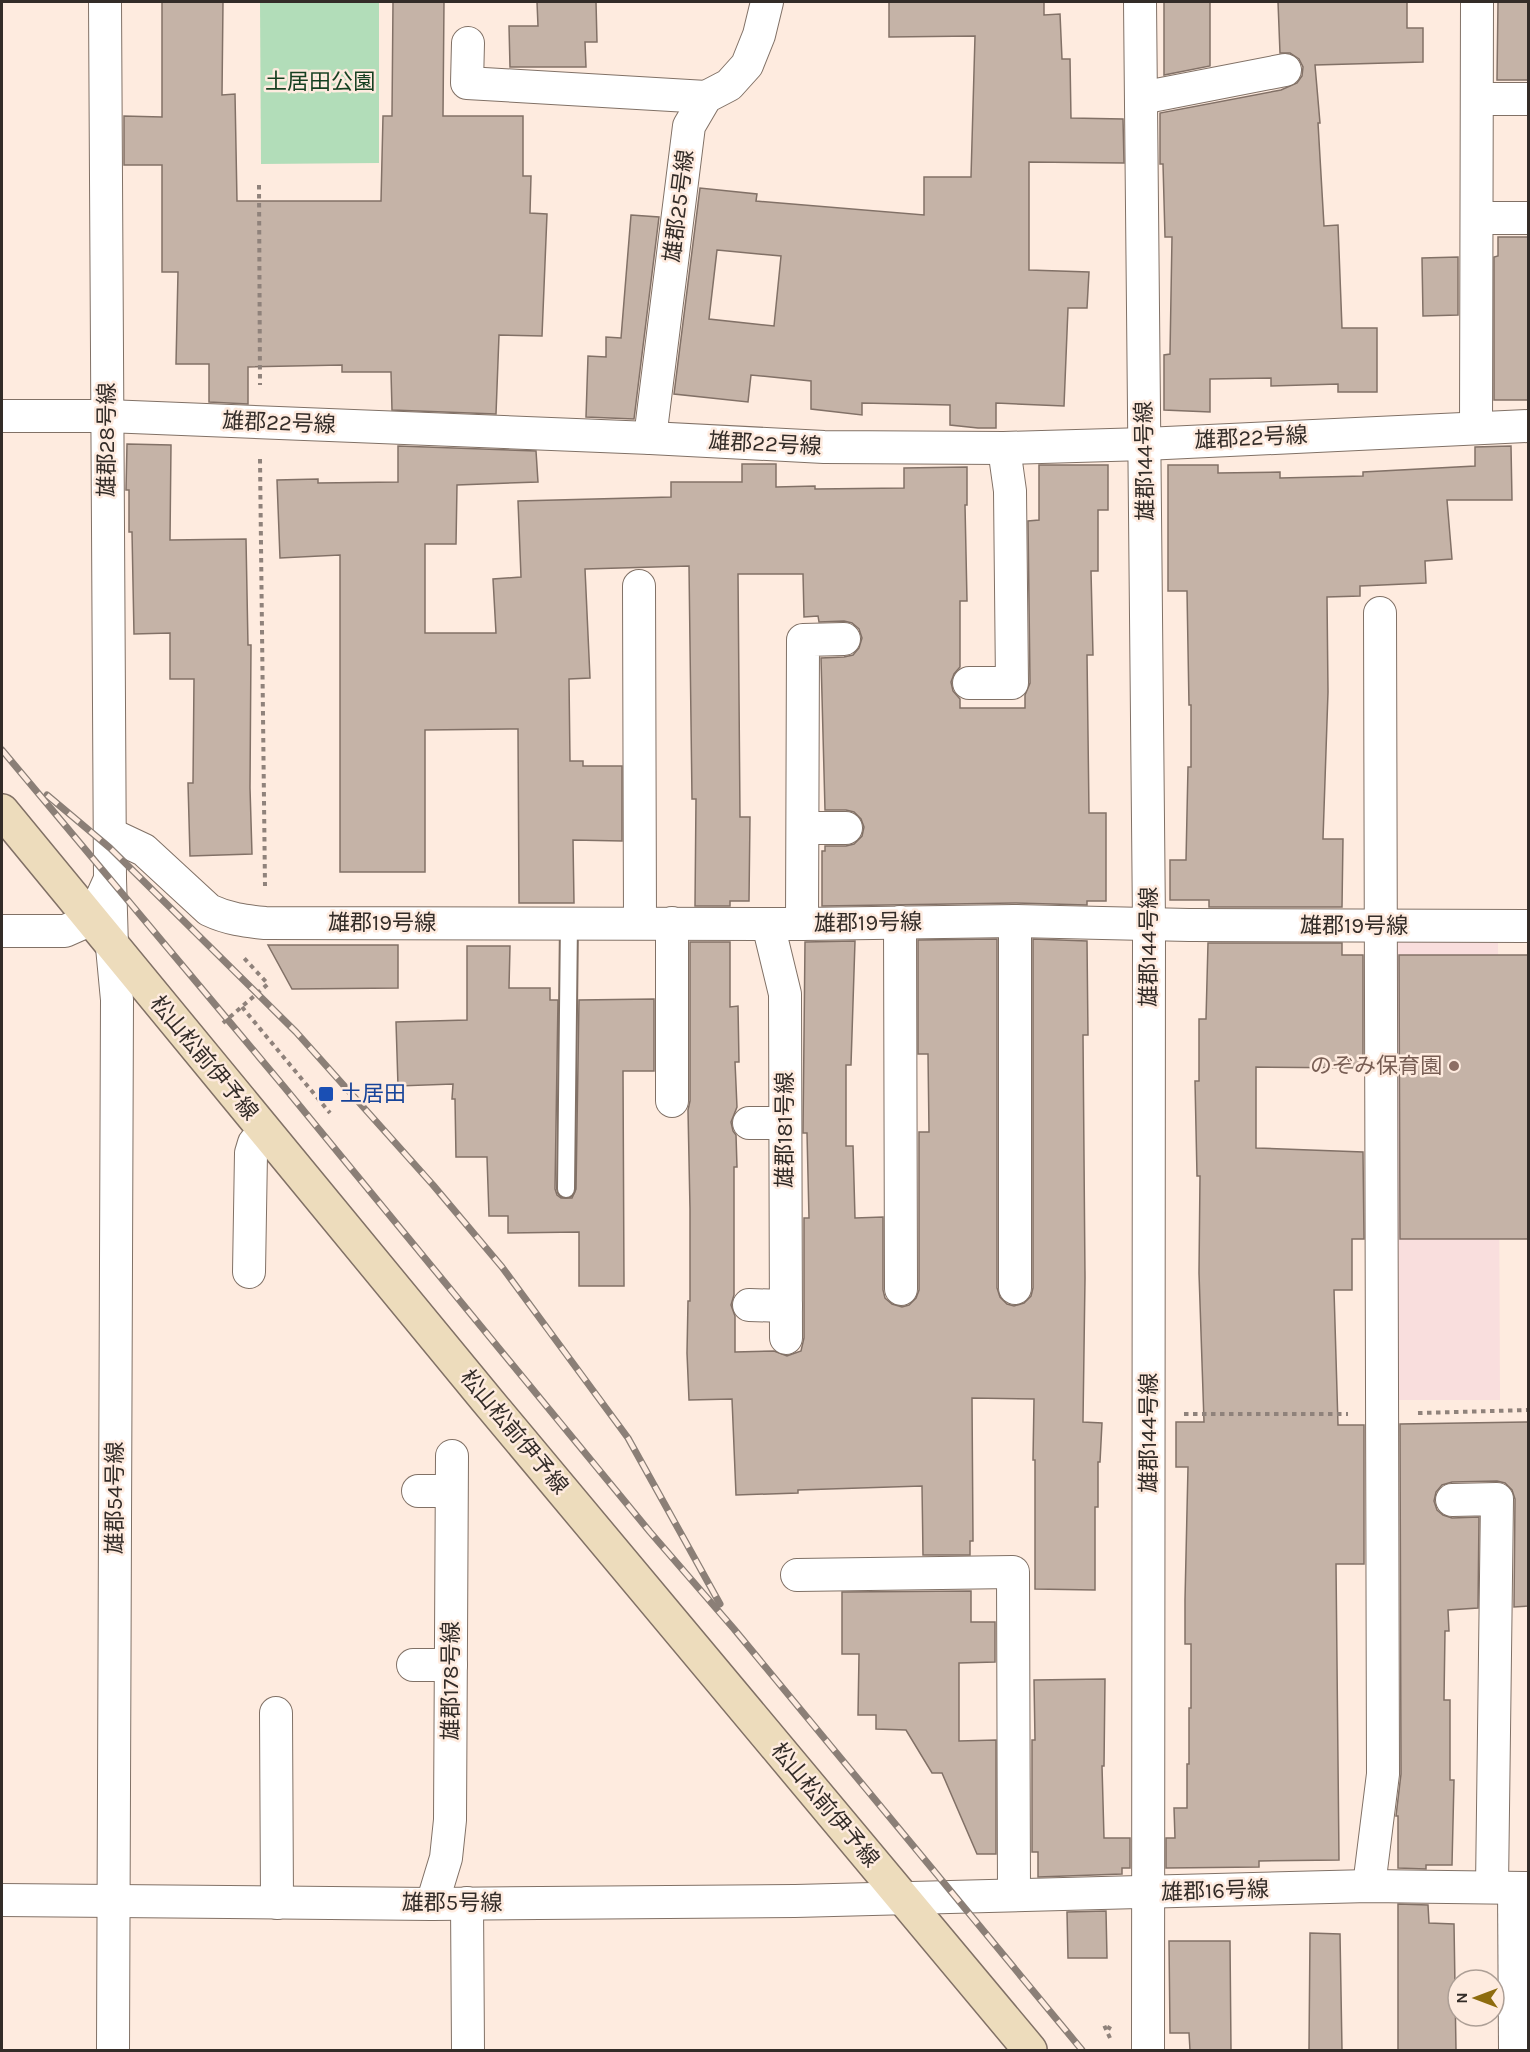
<svg xmlns="http://www.w3.org/2000/svg" width="1530" height="2052" font-family="Karla,'Noto Sans JP',sans-serif">
	<rect width="100%" height="100%" fill="#feebdf"/>
	<polygon fill="#f9dedd" points="1392,942 1498,942 1500,1400 1394,1400"/>
	<polygon fill="#b2ddb9" points="260,2 379,2 379,163 261,164"/>
	<g fill="#c5b3a7" stroke="#827167" stroke-width="1.5" fill-rule="evenodd">
		<polygon points="162,2 223,2 222,95 235,94 237,201 381,201 383,116 392,116 393,2 444,2 443,116 523,116 523,176 531,176 530,213 547,214 542,336 499,335 496,414 392,410 391,372 342,372 342,365 248,367 248,404 209,402 209,364 176,364 178,272 162,272 162,165 124,165 124,116 162,117"/>
		<polygon points="537,2 596,2 597,42 585,42 586,67 510,67 509,26 538,26"/>
		<path d="M 889,2 L 1044,2 L 1044,15 L 1060,14 L 1062,59 L 1070,59 L 1071,118 L 1123,119 L 1124,163 L 1029,162 L 1029,270 L 1089,272 L 1087,308 L 1068,308 L 1064,406 L 996,403 L 996,428 L 978,428 L 950,425 L 950,405 L 862,403 L 862,415 L 811,409 L 811,381 L 751,375 L 748,402 L 674,394 L 700,188 L 757,194 L 756,201 L 924,215 L 924,177 L 971,177 L 975,36 L 889,37 ZM 717,250 L 781,256 L 774,326 L 709,319 Z"/>
		<polygon points="1164,2 1210,2 1210,66 1164,75"/>
		<polygon points="1278,2 1407,2 1407,28 1423,28 1423,62 1315,65 1320,123 1318,123 1324,226 1338,225 1342,328 1377,328 1377,392 1338,392 1338,384 1271,386 1271,378 1210,379 1210,412 1164,410 1164,355 1170,354 1172,237 1165,237 1163,164 1160,164 1160,113 1281,90 1297,83 1302,76 1303,67 1299,59 1290,53 1280,53"/>
		<polygon points="1498,2 1528,2 1528,80 1497,80"/>
		<polygon points="631,215 659,217 634,419 586,417 588,356 606,357 606,337 621,338"/>
		<polygon points="1498,237 1528,237 1528,400 1494,400 1494,257 1498,256"/>
		<polygon points="1458,257 1458,315 1423,316 1422,258"/>
		<polygon points="127,444 171,445 170,540 246,539 248,645 251,645 250,788 252,854 190,856 188,783 193,783 194,679 170,679 170,633 134,634 132,532 129,532 129,490 126,490"/>
		<polygon points="398,446 536,451 538,482 457,485 456,544 425,544 425,633 496,633 493,579 521,577 518,501 671,497 671,482 742,482 742,464 776,464 776,487 815,486 815,489 904,488 904,468 967,467 967,505 965,505 967,601 960,601 960,667 954,674 951,682 953,691 960,699 960,708 1025,708 1025,695 1030,683 1028,521 1039,520 1039,465 1108,465 1108,510 1098,510 1098,571 1091,571 1093,655 1087,655 1089,813 1106,813 1106,901 1087,901 1087,905 1015,903 822,906 822,851 825,851 825,846 846,846 854,844 862,836 864,827 861,819 854,812 846,810 825,810 821,658 844,657 853,655 859,648 862,638 859,629 852,623 844,621 819,622 818,616 804,617 803,574 738,574 740,817 750,817 749,901 730,901 730,906 695,906 696,799 692,799 689,566 585,569 590,678 569,679 570,761 583,761 583,766 622,766 622,841 573,840 574,903 519,903 518,729 425,730 425,872 340,872 340,555 280,558 277,480 318,479 318,483 398,482"/>
		<polygon points="1511,446 1512,500 1447,500 1452,559 1425,561 1426,583 1360,586 1360,596 1327,597 1328,692 1323,839 1343,839 1342,907 1209,907 1209,900 1170,900 1170,860 1186,860 1188,767 1191,767 1191,705 1189,705 1187,591 1168,591 1168,465 1218,465 1218,473 1280,472 1280,478 1363,476 1363,472 1475,466 1475,447"/>
		<polygon points="997,939 997,1288 1000,1297 1007,1304 1014,1306 1024,1303 1031,1296 1033,1288 1033,939 1087,941 1088,1035 1083,1035 1085,1278 1083,1422 1102,1423 1100,1462 1098,1462 1098,1507 1095,1507 1095,1590 1035,1589 1035,1460 1033,1460 1034,1399 972,1398 973,1541 970,1541 970,1555 923,1555 922,1486 798,1490 798,1493 736,1495 732,1399 689,1400 687,1353 688,1301 690,1301 690,1209 688,1110 690,1101 690,942 730,942 730,1007 738,1006 739,1062 735,1062 737,1107 731,1122 733,1131 736,1135 737,1167 734,1167 734,1295 731,1305 735,1316 735,1352 774,1351 787,1356 801,1351 804,1338 804,1218 809,1218 807,1133 803,1133 805,942 855,941 851,1065 846,1065 846,1146 853,1146 855,1218 883,1217 883,1290 885,1298 892,1304 902,1307 909,1305 916,1298 919,1290 919,1132 929,1132 928,1054 918,1054 918,940"/>
		<polygon points="1208,943 1342,943 1342,955 1363,955 1363,1068 1256,1067 1256,1148 1363,1152 1364,1239 1352,1239 1352,1290 1334,1290 1338,1425 1364,1425 1364,1564 1336,1564 1339,1860 1259,1861 1259,1867 1166,1868 1166,1838 1175,1838 1174,1808 1187,1808 1187,1764 1189,1764 1189,1708 1191,1708 1191,1644 1185,1644 1185,1600 1188,1467 1176,1467 1176,1422 1204,1422 1199,1273 1200,1176 1197,1176 1195,1081 1199,1081 1199,1019 1206,1019"/>
		<polygon points="268,945 398,945 398,988 292,989"/>
		<polygon points="467,946 510,946 509,988 550,988 550,1000 558,1000 555,1189 557,1195 561,1198 572,1198 576,1189 579,1000 654,999 654,1071 623,1071 624,1286 579,1286 579,1232 508,1233 508,1216 489,1216 487,1157 456,1157 455,1099 452,1099 453,1084 398,1086 396,1022 467,1020"/>
		<polygon points="1399,955 1528,955 1528,1239 1400,1239"/>
		<polygon points="1528,1422 1528,1606 1514,1607 1515,1499 1512,1490 1505,1483 1497,1481 1452,1482 1442,1485 1436,1492 1434,1501 1437,1510 1443,1515 1452,1518 1479,1517 1478,1608 1448,1610 1449,1631 1445,1631 1444,1700 1450,1700 1450,1780 1454,1780 1452,1865 1426,1865 1426,1869 1398,1868 1398,1816 1396,1816 1401,1774 1400,1424"/>
		<polygon points="971,1591 971,1622 995,1622 995,1662 959,1663 959,1741 996,1740 996,1854 977,1854 942,1773 932,1773 906,1730 876,1729 876,1715 858,1715 859,1654 842,1654 842,1592"/>
		<polygon points="1105,1679 1104,1766 1102,1766 1104,1838 1130,1838 1130,1868 1122,1868 1122,1874 1038,1877 1038,1852 1032,1852 1032,1740 1035,1740 1034,1680"/>
		<polygon points="1398,1904 1428,1905 1429,1923 1454,1924 1456,2050 1398,2050"/>
		<polygon points="1106,1911 1107,1958 1068,1958 1067,1912"/>
		<polygon points="1310,1933 1340,1934 1342,2050 1309,2050"/>
		<polygon points="1169,1941 1230,1941 1231,2050 1190,2050 1189,2033 1170,2033"/>
	</g>
	<g fill="none" stroke-linecap="round" stroke-linejoin="round">
		<g stroke="#817166" stroke-width="20">
			<polyline id="service" points="566,1189 569,922"/>
		</g>
		<g stroke="#817166" stroke-width="34">
			<g id="minor">
				<polyline points="1140,2 1149,923 1148,2050"/>
				<polyline points="468,43 467,83 706,97"/>
				<polyline points="1141,98 1285,70"/>
				<polyline points="1477,99 1528,99"/>
				<polyline points="1477,218 1528,218"/>
				<polyline points="2,416 107,416 650,438 824,447 1004,448 1145,444 1528,426"/>
				<polyline points="1476,427 1477,2"/>
				<polyline points="650,438 689,126 706,97 729,85 747,65 759,35 767,2"/>
				<polyline points="639,586 640,922"/>
				<polyline points="969,683 1012,683 1010,491 1004,448"/>
				<polyline points="803,828 846,828"/>
				<path d="M 110,834 L 144,850 L 209,910 C 228,919 245,921 265,923 L 802,924 L 1015,921 L 1189,925 L 1528,926"/>
				<polyline points="110,879 112,947 117,1000 113,2050"/>
				<polyline points="1015,921 1015,1288"/>
				<polyline points="900,922 901,1289"/>
				<polyline points="672,923 672,1101"/>
				<polyline points="768,924 785,994 786,1338"/>
				<polyline points="802,924 803,640 844,639"/>
				<polyline points="2,931 65,931 92,919 110,879 105,2"/>
				<polyline points="749,1123 785,1123"/>
				<polyline points="249,1272 251,1153 254,1143 265,1131"/>
				<polyline points="749,1305 786,1306"/>
				<polyline points="418,1491 451,1491"/>
				<polyline points="1452,1500 1497,1499 1492,1887"/>
				<polyline points="797,1575 1013,1572 1014,1895"/>
				<polyline points="413,1665 451,1665"/>
				<polyline points="276,1713 277,1903"/>
				<polyline points="1369,1886 1383,1774 1380,613"/>
				<polyline points="1514,1888 1515,2050"/>
				<polyline points="2,1900 432,1904 795,1901 1369,1886 1528,1888"/>
				<polyline points="467,1903 468,2050"/>
				<polyline points="432,1904 446,1858 450,1820 452,1456"/>
			</g>
		</g>
		<g stroke="#817166" stroke-width="36">
			<polyline id="secondary" points="2,811 486,1399 1030,2050"/>
		</g>
		<g stroke="#8f827b" stroke-width="4" stroke-dasharray="4.5 4.5" stroke-linecap="butt">
			<polyline points="259,185 260,385"/>
			<polyline points="260,459 265,886"/>
			<polyline points="242,1007 330,1113"/>
			<polyline points="223,1023 268,984 244,958"/>
			<polyline points="1418,1413 1528,1410"/>
			<polyline points="1184,1414 1348,1414"/>
			<polyline points="1110,2038 1104,2025 1111,2029"/>
		</g>
		<use href="#service" stroke="#fff" stroke-width="16"/>
		<use href="#minor" stroke="#fff" stroke-width="32"/>
		<use href="#secondary" stroke="#eddcbc" stroke-width="33"/>
		<g stroke="#8b7f77" stroke-width="7">
			<g id="rail">
				<polyline points="2,750 285,1088 650,1532 734,1629 1082,2050"/>
				<polyline points="47,795 110,848 296,1032 433,1185 502,1267 628,1438 720,1604"/>
			</g>
		</g>
		<use href="#rail" stroke="#feebdf" stroke-width="4.5" stroke-dasharray="14" stroke-linecap="butt"/>
	</g>
	<circle fill="#8d6e63" stroke="#feebdf" stroke-width="2" cx="1454" cy="1066" r="6"/>
	<rect fill="#1a4fb4" stroke="#feebdf" stroke-width="2" x="318" y="1086" width="16" height="16" rx="3"/>
	<g text-anchor="middle" dominant-baseline="central" stroke-width="5" stroke-linejoin="round" paint-order="stroke">
		<g font-size="22" fill="#153f20" stroke="#feebdf">
			<text x="320" y="82">土居田公園</text>
		</g>
		<g font-size="22" fill="#332c28" stroke="#feebdf">
			<text transform="translate(679 206) rotate(-83)">雄郡25号線</text>
			<text transform="translate(279 423) rotate(2)">雄郡22号線</text>
			<text transform="translate(1251 438) rotate(-3)">雄郡22号線</text>
			<text transform="translate(107 440) rotate(-90)">雄郡28号線</text>
			<text transform="translate(765 444) rotate(3)">雄郡22号線</text>
			<text transform="translate(1145 461) rotate(-91)">雄郡144号線</text>
			<text x="382" y="923">雄郡19号線</text>
			<text transform="translate(868 923) rotate(-1)">雄郡19号線</text>
			<text x="1354" y="926">雄郡19号線</text>
			<text transform="translate(1149 947) rotate(-90)">雄郡144号線</text>
			<text transform="translate(204 1058) rotate(50)">松山松前伊予線</text>
			<text transform="translate(785 1130) rotate(-90)">雄郡181号線</text>
			<text transform="translate(514 1432) rotate(50)">松山松前伊予線</text>
			<text transform="translate(1149 1433) rotate(-90)">雄郡144号線</text>
			<text transform="translate(115 1498) rotate(-90)">雄郡54号線</text>
			<text transform="translate(451 1681) rotate(-90)">雄郡178号線</text>
			<text transform="translate(825 1805) rotate(50)">松山松前伊予線</text>
			<text transform="translate(1215 1891) rotate(-2)">雄郡16号線</text>
			<text x="452" y="1903">雄郡5号線</text>
		</g>
		<g font-size="22" fill="#785e54" stroke="#feebdf" text-anchor="end">
			<text x="1442" y="1066">のぞみ保育園</text>
		</g>
		<g font-size="22" fill="#164399" stroke="#feebdf" text-anchor="start">
			<text x="340" y="1094">土居田</text>
		</g>
	</g>
	<rect width="1530" height="2052" fill="none" stroke="#332c28" stroke-width="6"/>
	<g transform="translate(1476 1998) rotate(270)"><circle r="28" fill="#feebdf" stroke="#ad9f96" stroke-width="1.5"/>
	<path d="M0-4.5L10 22L0 15L-10 22Z" fill="#8e6c0f"/>
	<text y="-9" font-size="16" font-weight="bold" text-anchor="middle" fill="#332c28">N</text>
	</g>
</svg>
